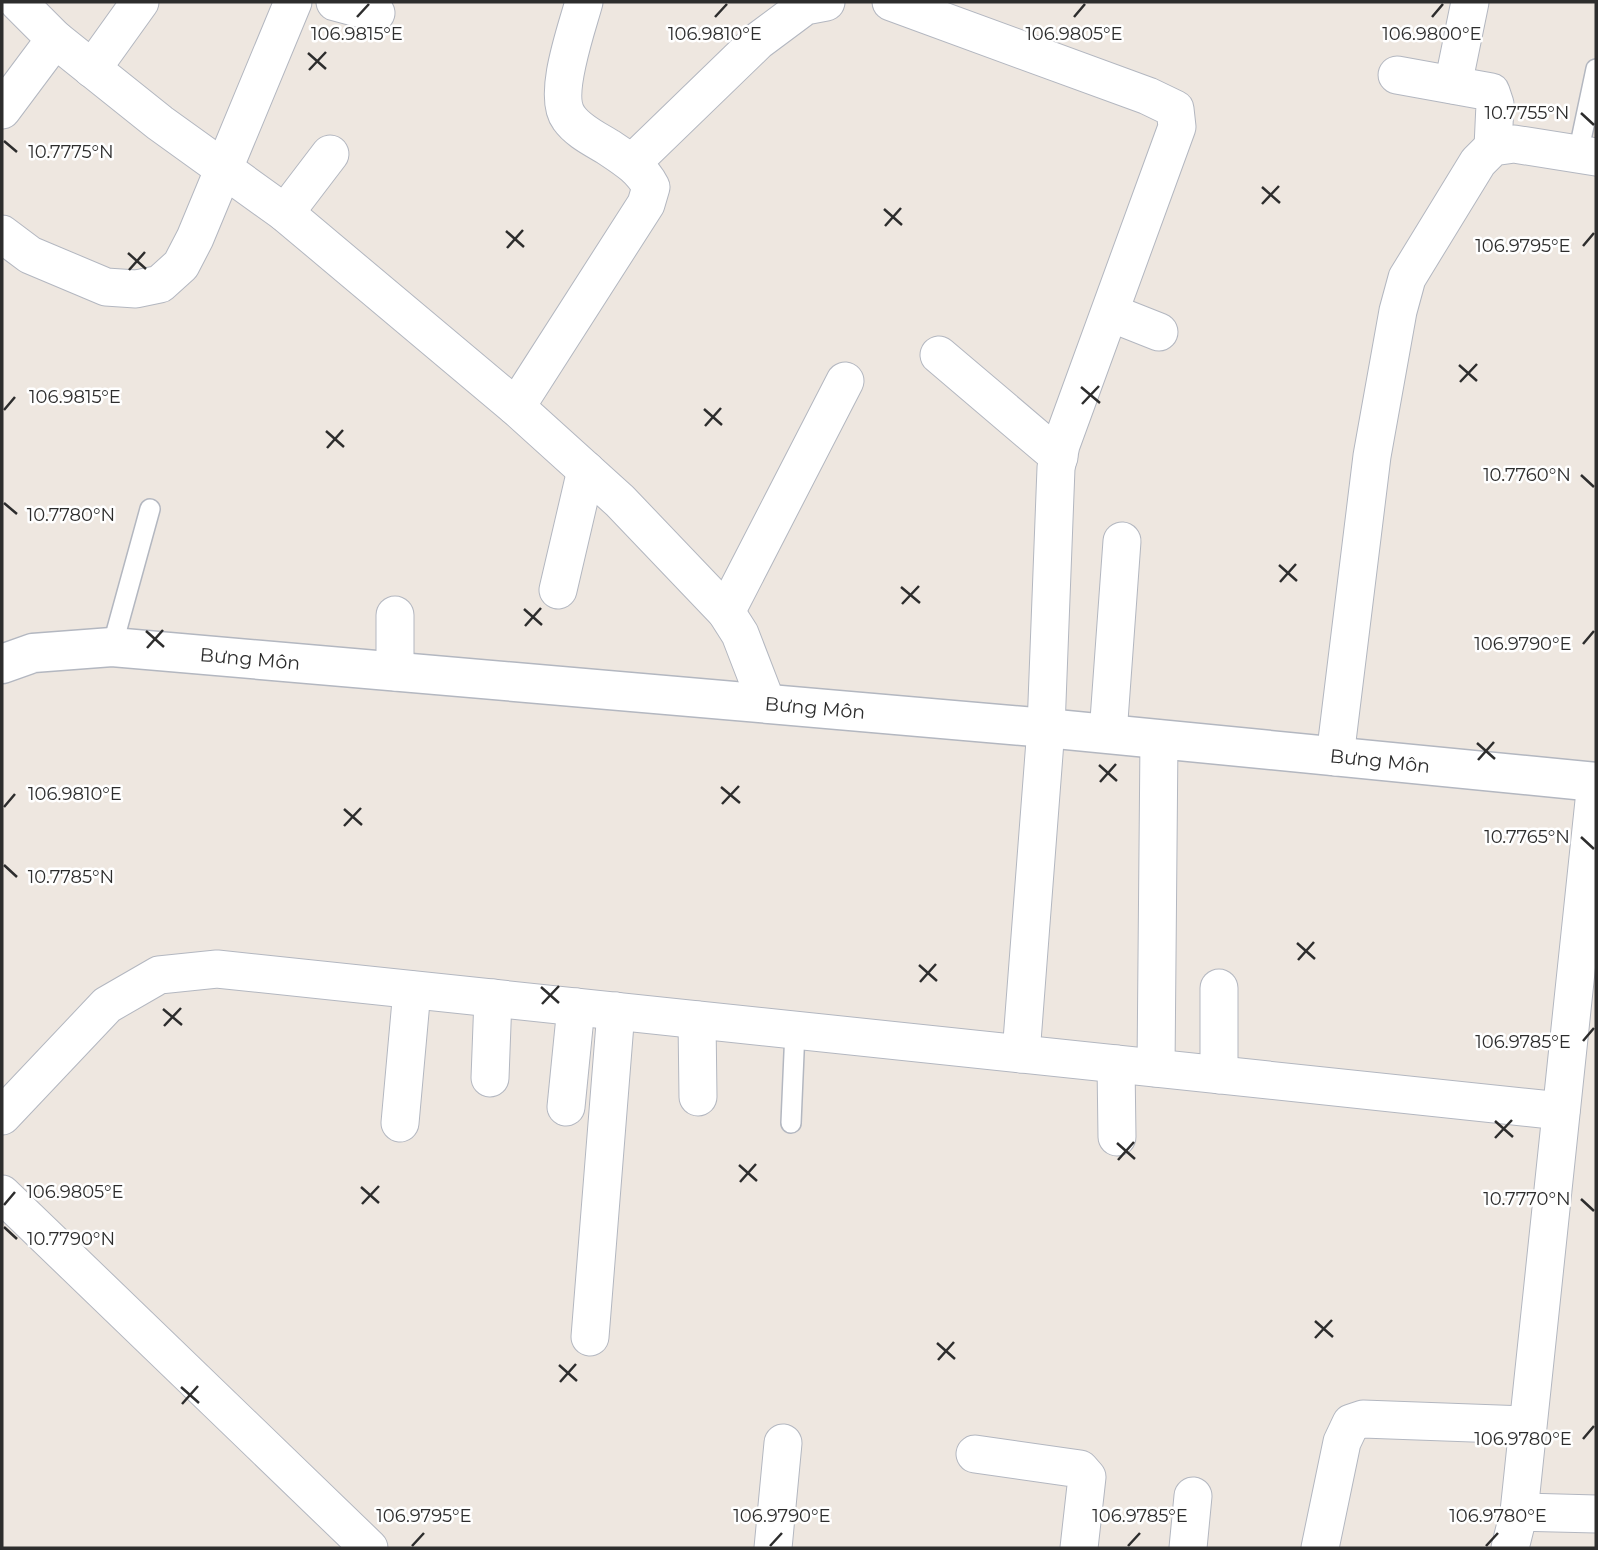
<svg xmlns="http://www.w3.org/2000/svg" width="1598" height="1550" font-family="Montserrat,sans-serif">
	<rect width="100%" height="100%" fill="#eee7e0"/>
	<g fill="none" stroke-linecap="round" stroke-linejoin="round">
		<g stroke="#b3b7c0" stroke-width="22">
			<g id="lane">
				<polyline points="1578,154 1596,69"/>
				<polyline points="112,647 150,509"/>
				<polyline points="791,1123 795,1030"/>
			</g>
		</g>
		<g stroke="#b3b7c0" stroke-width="39">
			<g id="street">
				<polyline points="18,2 55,39 160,123 285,213 516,407 620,501 726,612 740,634 767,704"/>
				<polyline points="335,2 376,13"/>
				<polyline points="891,2 1148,96 1175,109 1177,127 1061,445 1056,468 1046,728 1021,1054"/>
				<polyline points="92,69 140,2"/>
				<polyline points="1397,75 1491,92 1495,104 1493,147"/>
				<polyline points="1453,85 1470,2"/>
				<polyline points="2,110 55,39"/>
				<polyline points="632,163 758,41 805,6 826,2"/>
				<polyline points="285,213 330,154"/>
				<polyline points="2,234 30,255 106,287 136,289 160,284 181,265 195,238 293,2"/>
				<polyline points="1111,313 1159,332"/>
				<polyline points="939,355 1059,457"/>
				<path d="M 516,407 L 646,204 L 651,187 C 641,168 626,159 608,147 C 595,139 578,131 569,118 C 552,96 577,28 584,2"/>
				<polyline points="558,590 586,470"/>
				<polyline points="726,612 845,381"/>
				<polyline points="395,672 395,615"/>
				<polyline points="1108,734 1122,541"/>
				<polyline points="1335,757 1372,456 1398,311 1407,278 1478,162 1493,147 1514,144 1596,157"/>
				<polyline points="1219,988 1219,1075"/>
				<polyline points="697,1020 698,1097"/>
				<polyline points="1116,1064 1117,1137"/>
				<polyline points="1156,1068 1159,739"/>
				<polyline points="490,1078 493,998"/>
				<polyline points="566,1107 576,1007"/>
				<polyline points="2,1116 107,1005 159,975 217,969 1561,1111"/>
				<polyline points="400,1123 412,990"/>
				<polyline points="2,1194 369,1548"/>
				<polyline points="590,1337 616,1011"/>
				<polyline points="975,1454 1080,1469 1087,1477 1079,1548"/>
				<polyline points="1519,1512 1596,1514"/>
				<polyline points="773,1548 783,1443"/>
				<polyline points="1188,1548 1193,1496"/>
				<polyline points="1320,1548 1342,1442 1351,1423 1363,1419 1527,1425"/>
				<polyline points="1510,1548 1519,1512 1596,782"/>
			</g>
		</g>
		<g stroke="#b3b7c0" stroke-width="41">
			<polyline id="secondary" points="2,664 33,653 112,647 1046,728 1596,782"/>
		</g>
		<use href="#lane" stroke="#fff" stroke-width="19"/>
		<use href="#street" stroke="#fff" stroke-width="37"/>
		<use href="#secondary" stroke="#fff" stroke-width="38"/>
	</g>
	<path fill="none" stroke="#2d2d2d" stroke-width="2.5" d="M 357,17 L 369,4M 715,17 L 727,4M 1074,17 L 1085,4M 1432,17 L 1443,4M 308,53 L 326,69M 309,70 L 326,52M 1581,113 L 1594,125M 4,141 L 17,152M 1262,187 L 1280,203M 1262,204 L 1279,186M 884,209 L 902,225M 885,226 L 901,208M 506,231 L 524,247M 1583,246 L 1594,233M 507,248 L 523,230M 128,253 L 146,269M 129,270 L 145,252M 1459,365 L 1477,381M 1460,382 L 1477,364M 1081,387 L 1100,403M 1082,404 L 1099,386M 704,409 L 722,425M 4,410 L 15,397M 705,426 L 721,408M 326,431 L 344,447M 327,448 L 343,430M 1581,475 L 1594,487M 4,503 L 17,514M 1279,565 L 1297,581M 1280,582 L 1296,564M 901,587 L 920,603M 902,604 L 919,586M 524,609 L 542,625M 525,626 L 541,608M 146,631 L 164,647M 1583,644 L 1594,631M 147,648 L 163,630M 1477,743 L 1495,759M 1478,760 L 1494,742M 1099,765 L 1117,781M 1100,782 L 1116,764M 721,787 L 740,803M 722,804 L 739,786M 4,807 L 15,794M 344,809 L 362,825M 344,826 L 361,808M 1581,837 L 1594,849M 4,865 L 17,877M 1297,943 L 1315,959M 1298,960 L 1314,942M 919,965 L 937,981M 920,982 L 936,964M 541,987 L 559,1003M 542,1004 L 559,986M 163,1009 L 182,1025M 164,1026 L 181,1008M 1583,1041 L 1594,1028M 1495,1121 L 1513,1137M 1495,1138 L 1512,1120M 1117,1143 L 1135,1159M 1118,1160 L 1134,1142M 739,1165 L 757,1181M 740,1182 L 756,1164M 361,1187 L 379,1203M 1581,1199 L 1594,1211M 362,1204 L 379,1186M 4,1205 L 15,1192M 4,1227 L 17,1239M 1315,1321 L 1333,1337M 1315,1338 L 1332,1320M 937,1343 L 955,1359M 938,1360 L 954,1342M 559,1365 L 577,1381M 560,1382 L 576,1364M 181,1387 L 199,1403M 182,1404 L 198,1386M 1583,1439 L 1594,1426M 412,1546 L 424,1533M 770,1546 L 782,1533M 1128,1546 L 1140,1533M 1486,1546 L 1498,1533"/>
	<g text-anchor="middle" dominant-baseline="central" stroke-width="5" stroke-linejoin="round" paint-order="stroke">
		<g font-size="19" fill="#2d2d2d" stroke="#fff">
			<text transform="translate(250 659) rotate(5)">Bưng Môn</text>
			<text transform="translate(815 708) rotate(5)">Bưng Môn</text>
			<text transform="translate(1380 761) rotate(6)">Bưng Môn</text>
		</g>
	</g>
	<g font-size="18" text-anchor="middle" fill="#2d2d2d" stroke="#fff" stroke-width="5" stroke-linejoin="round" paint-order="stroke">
		<text x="357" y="40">106.9815°E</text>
		<text x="715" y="40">106.9810°E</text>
		<text x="1074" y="40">106.9805°E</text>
		<text x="1432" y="40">106.9800°E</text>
		<text x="1527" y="119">10.7755°N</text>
		<text x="71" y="158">10.7775°N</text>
		<text x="1523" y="252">106.9795°E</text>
		<text x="75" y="403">106.9815°E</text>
		<text x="1527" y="481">10.7760°N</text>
		<text x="71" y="521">10.7780°N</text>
		<text x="1523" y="650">106.9790°E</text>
		<text x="75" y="800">106.9810°E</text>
		<text x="1527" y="843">10.7765°N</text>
		<text x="71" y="883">10.7785°N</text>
		<text x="1523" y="1048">106.9785°E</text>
		<text x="75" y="1198">106.9805°E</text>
		<text x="1527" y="1205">10.7770°N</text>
		<text x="71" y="1245">10.7790°N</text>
		<text x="1523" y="1445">106.9780°E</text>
		<text x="424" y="1522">106.9795°E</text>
		<text x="782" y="1522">106.9790°E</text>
		<text x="1140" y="1522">106.9785°E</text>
		<text x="1498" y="1522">106.9780°E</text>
	</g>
	<rect width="1598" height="1550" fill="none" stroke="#2d2d2d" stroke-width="7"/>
</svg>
